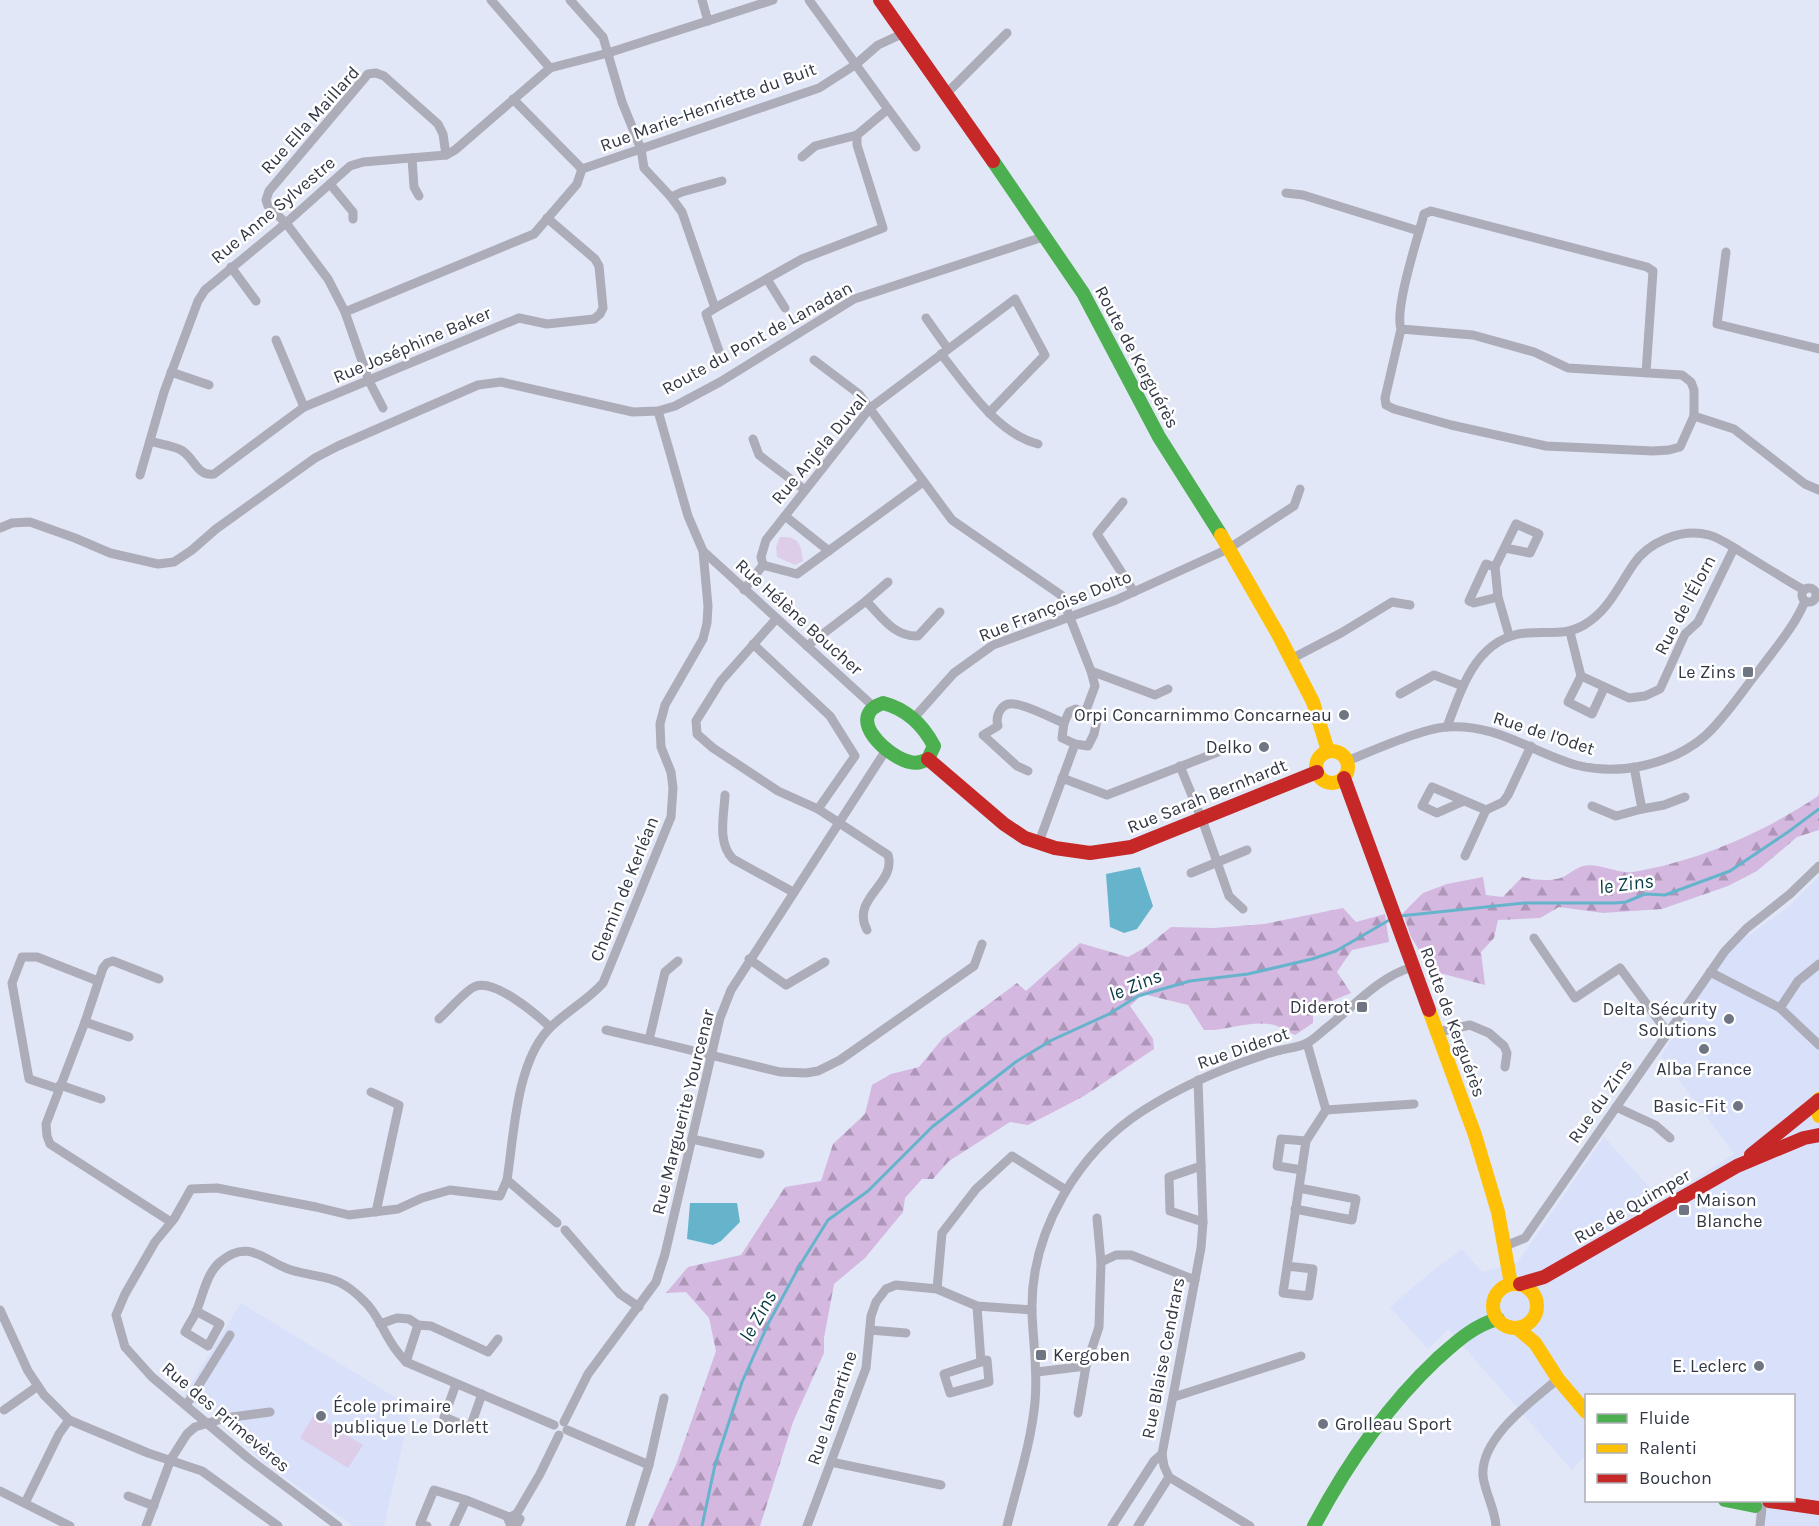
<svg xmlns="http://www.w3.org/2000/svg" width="1819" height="1526" font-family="Karla,sans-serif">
	<defs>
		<pattern id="forest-firs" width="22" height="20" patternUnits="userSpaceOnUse" patternTransform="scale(1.5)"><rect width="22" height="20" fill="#d4b8e0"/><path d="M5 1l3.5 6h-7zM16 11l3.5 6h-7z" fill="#ad96b7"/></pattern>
	</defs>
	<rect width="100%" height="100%" fill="#e1e7f7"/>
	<g fill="#d8e0fa">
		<polygon points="1819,876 1819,1526 1755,1526 1755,1501 1794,1500 1794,1396 1586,1396 1586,1454 1572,1470 1448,1329 1428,1349 1390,1307 1425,1277 1462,1249 1482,1272 1518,1262 1604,1137 1661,1200 1734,1154 1661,1056 1727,951 1791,905"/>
		<polygon points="241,1303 411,1407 384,1526 353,1526 262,1461 244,1443 230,1425 230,1422 233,1420 230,1411 206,1411 183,1397"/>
	</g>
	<g fill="url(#forest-firs)">
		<path d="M 1819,793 L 1819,830 L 1797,837 L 1757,871 L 1728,886 L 1662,909 L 1603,913 L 1559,907 L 1540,918 L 1498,920 L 1494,938 L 1481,952 L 1485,985 L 1432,971 L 1411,937 L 1403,913 L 1423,893 L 1447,884 L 1483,877 L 1486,895 L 1503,897 L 1522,877 C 1534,880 1551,882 1563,877 C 1569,874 1576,868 1583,866 C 1597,862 1618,874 1633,872 C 1698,861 1763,833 1818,796 Z"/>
		<path d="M 1343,908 L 1356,922 L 1385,914 L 1389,942 L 1352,950 L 1337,972 L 1351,993 L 1313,1009 L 1313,1023 L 1295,1035 C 1289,1032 1283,1029 1277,1026 C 1256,1018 1227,1031 1204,1030 L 1188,1005 L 1143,994 L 1130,1006 L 1153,1039 L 1154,1049 L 1084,1096 L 1063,1107 L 1028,1125 L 1010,1122 L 949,1161 L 933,1179 L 922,1179 L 905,1198 L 903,1212 L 865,1258 L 834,1284 L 824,1338 L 824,1353 L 793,1422 L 760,1526 L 648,1526 L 676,1465 L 716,1351 L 709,1318 L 686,1292 L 666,1293 L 688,1267 L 741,1255 L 785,1187 L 821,1181 L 833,1144 L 865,1114 L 872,1085 L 891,1074 L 919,1067 L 943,1038 L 1017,983 L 1026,991 L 1080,943 L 1128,957 L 1146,947 L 1171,927 L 1214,928 L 1264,924 Z"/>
	</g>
	<g fill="#decde9">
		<path d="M 780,537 C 798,536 801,543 803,561 L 795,565 L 777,557 L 776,547 Z"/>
		<polygon points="314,1415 363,1445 348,1468 300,1438"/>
	</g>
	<g fill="#66b4cc">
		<polygon points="1140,867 1153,906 1137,929 1124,933 1110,927 1106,874"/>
		<polygon points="690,1203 737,1203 740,1222 721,1241 713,1245 687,1239"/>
	</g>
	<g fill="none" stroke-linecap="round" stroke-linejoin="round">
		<g stroke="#66b4cc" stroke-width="3">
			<polyline points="1400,916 1524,903 1615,903 1626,902 1645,894 1665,895 1730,871 1788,832 1819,809"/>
			<polyline points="702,1526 715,1465 742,1382 769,1322 800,1265 828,1220 868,1191 932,1127 1017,1061 1052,1040 1109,1014 1138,996 1190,981 1248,974 1312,959 1336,951 1391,919"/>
		</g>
		<g stroke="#adacb9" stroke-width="9">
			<polyline points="491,0 550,68"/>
			<polyline points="570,0 603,37 622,102 641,149 644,168 671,197 682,212 715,308 802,259 883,228 857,145 857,135 888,109 809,0"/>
			<polyline points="702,0 708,21"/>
			<polyline points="947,93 1007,33"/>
			<polyline points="513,99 582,169 819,88 855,65 878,45 904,33"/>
			<polyline points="888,109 916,147"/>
			<polyline points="802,157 815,146 857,135"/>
			<polyline points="412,158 414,187 419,196"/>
			<polyline points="330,184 353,212 353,219"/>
			<polyline points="1286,193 1303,195 1419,231"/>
			<polyline points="671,197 682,192 722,181"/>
			<polyline points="1726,252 1717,324 1819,349"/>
			<polyline points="231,267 256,301"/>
			<polyline points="767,279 785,308"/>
			<polyline points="715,308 706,314 719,351"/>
			<polyline points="345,312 534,234 577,184 582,169"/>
			<polyline points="926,318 948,349"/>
			<path d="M 1401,329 L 1473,335 L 1534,352 L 1568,368 L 1682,375 L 1691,382 L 1694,390 L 1694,416 L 1680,447 L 1669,450 L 1653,451 L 1546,446 L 1451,425 L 1394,409 L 1386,405 L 1385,398 L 1401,329 C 1394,309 1418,237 1424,214 L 1431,211 L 1647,267 L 1653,271 L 1646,373"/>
			<polyline points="276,340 304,407"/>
			<path d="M 941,354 C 966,385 997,434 1038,444"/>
			<polyline points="814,360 859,394 952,520 1061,595 1091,671 1095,686 1085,713"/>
			<polyline points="171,372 209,385"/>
			<polyline points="383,408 369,381 345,312 328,279 286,223 268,206 266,200 269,191 368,74 376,73 384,76 438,124 443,134 446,155"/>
			<polyline points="1694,416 1734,429 1805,484 1819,490"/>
			<polyline points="753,439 759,455 805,490"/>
			<path d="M 150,441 C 159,444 170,445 179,449 C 194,455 196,477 214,474 L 304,407 L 519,318 L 547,324 L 594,319 L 600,314 L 603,308 L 599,266 L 595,259 L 547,218"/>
			<polyline points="140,475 164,392 198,301 205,290 286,223 350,166 363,162 446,155 455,150 550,68 608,53 773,0"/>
			<polyline points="1123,502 1097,534 1134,592"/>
			<polyline points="785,516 829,551"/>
			<polyline points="0,528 12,523 30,522 75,538 110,553 158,564 174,562 192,550 216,529 315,458 338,446 478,385 501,382 633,412 658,411 675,406 720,382 854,299 1043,237"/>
			<polyline points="1505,548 1530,553 1539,534 1516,524 1495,567 1498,597 1509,635"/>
			<polyline points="703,551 873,706"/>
			<polyline points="763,565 761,557 766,540 870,408 1015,299 1045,355 989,413"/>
			<polyline points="763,565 797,574 923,482"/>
			<polyline points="1495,567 1486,564 1469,601 1474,603 1498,597"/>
			<circle cx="1809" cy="595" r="7"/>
			<polyline points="744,590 763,565"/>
			<polyline points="866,601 888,582"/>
			<path d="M 776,619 L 721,681 L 696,721 L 697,734 L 713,748 L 778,791 L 818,809 L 888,855 C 897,884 850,898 867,930"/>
			<polyline points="1570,632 1581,676 1568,702 1592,714 1604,688"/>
			<polyline points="753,644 830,716 855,756 818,809"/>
			<path d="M 807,646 L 866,601 C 882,617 894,637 918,636 L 940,612"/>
			<polyline points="1291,659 1341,633 1392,602 1410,605"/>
			<polyline points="1091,671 1155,695 1168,689"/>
			<polyline points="1581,676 1629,698 1645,696 1660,689 1685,634 1698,622 1734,548"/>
			<polyline points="1400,694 1434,675 1463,686"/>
			<polygon points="1076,709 1097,720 1094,734 1088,746 1075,744 1062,738 1064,723 1069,712"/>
			<polyline points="913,719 954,673 993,645 1116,600 1228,549 1294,506 1300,489"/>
			<path d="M 1447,727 C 1462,687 1477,637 1527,633 C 1549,631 1565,636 1584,625 C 1608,611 1618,587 1633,565 C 1648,542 1681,528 1709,535 C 1720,538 1731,546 1741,552 C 1762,565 1783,578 1804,590"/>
			<path d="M 1347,761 C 1372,751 1421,729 1446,727 C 1497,723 1531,752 1576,765 C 1619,776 1671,765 1705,736 C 1726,717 1742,691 1760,669 C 1776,647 1795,626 1805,601"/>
			<polyline points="1180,766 1204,825 1229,896 1243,909"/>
			<polyline points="1634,767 1642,809"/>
			<path d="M 1028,771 L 1017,766 L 983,735 L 998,726 C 995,716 1001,702 1014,704 C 1027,705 1051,718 1064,723"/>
			<polyline points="1062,778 1107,795 1218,752"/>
			<path d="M 725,795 C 724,816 717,843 733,859 L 793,892"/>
			<polyline points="1464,801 1437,813 1422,806 1432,787 1486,810"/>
			<polyline points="1592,806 1616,816 1642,809 1664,805 1685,797"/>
			<polyline points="1039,842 1075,744"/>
			<polyline points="1465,856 1486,810 1503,802 1508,795 1531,746"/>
			<polyline points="1191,873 1247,850"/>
			<polyline points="1534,938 1575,998 1620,968 1668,1033"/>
			<polyline points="749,959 786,985 825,962"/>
			<polyline points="678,961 665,972 649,1040 780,1072 806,1073 818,1071 840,1060 974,966 982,944"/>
			<polyline points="1710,972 1780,1008 1819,1045"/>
			<polyline points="159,979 113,961 107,963 103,968 85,1022 46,1124 47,1136 50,1144 171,1222"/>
			<polyline points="1780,1008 1798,981 1819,964"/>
			<path d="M 439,1019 C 447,1012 465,991 474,987 C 493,977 536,1014 550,1027"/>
			<polyline points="85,1022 129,1037"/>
			<polyline points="606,1030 649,1040"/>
			<polyline points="1438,1032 1470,1025 1489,1033 1504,1046 1507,1053 1505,1067"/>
			<polyline points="1307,1043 1326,1110"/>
			<polyline points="1198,1080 1203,1222 1201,1248 1162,1454 1164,1466 1169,1477 1250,1526"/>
			<polyline points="60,1085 101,1099"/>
			<polyline points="59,1089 29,1079 12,983 22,957 37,957 98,981"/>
			<polyline points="371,1092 399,1105 376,1212"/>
			<polyline points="1616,1107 1655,1125 1670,1138"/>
			<polyline points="1326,1110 1414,1104"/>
			<polyline points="692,1139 760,1154"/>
			<polyline points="1201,1166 1169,1177 1170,1211 1203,1222"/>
			<polyline points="1302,1170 1277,1166 1281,1139 1306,1141"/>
			<polyline points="507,1180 557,1223"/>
			<polyline points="1295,1209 1352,1220 1356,1199 1299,1188"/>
			<polyline points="565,1230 620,1294 639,1307"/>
			<polyline points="1505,1246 1525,1238 1725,951 1747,928 1790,894 1819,866"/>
			<polyline points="1101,1262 1116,1255 1131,1255 1195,1280"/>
			<polyline points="1287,1266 1313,1269 1309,1296 1283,1293 1306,1141 1326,1110"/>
			<polyline points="937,1289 942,1233 976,1189 1012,1156 1066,1190"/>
			<polyline points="977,1306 981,1362"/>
			<polyline points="0,1310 28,1371 44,1395 69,1420 148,1453 202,1471 278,1526"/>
			<path d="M 196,1311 L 220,1324 L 208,1346 L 185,1332 C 188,1325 193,1319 196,1312 C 203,1296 206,1274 220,1262 C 249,1237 265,1262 291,1270 C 325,1280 337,1273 365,1302 C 377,1313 383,1331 392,1344 C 396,1351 402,1357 406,1362 L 554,1425"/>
			<polyline points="380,1324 397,1318 409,1319 418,1325 431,1326 488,1352 498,1339"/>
			<polyline points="870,1330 906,1333"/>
			<polygon points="987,1360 989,1382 950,1393 944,1374"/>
			<polyline points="406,1362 418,1325"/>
			<polyline points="1037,1372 1086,1366"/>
			<polyline points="456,1384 444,1417 470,1428 482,1394"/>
			<polyline points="1174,1397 1301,1356"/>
			<polyline points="189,1401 230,1335"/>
			<polyline points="4,1410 38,1386"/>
			<polyline points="1078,1413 1086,1366 1099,1327 1101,1262 1097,1218"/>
			<polyline points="564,1422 588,1374 656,1282 665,1254 720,1018 731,990 888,747"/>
			<polyline points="567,1430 649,1465"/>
			<polyline points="831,1462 941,1485"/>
			<polyline points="0,1491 70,1526"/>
			<polyline points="128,1496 154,1506"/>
			<polyline points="25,1503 59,1434 69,1420"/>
			<polyline points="516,1515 540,1474 559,1435"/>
			<polyline points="146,1526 171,1459 187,1434 195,1427 225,1418 270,1412"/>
			<path d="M 338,1526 L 248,1458 L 152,1377 L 125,1347 L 116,1315 L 125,1294 L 155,1242 L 174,1219 L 191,1189 L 217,1188 L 316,1207 L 349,1215 L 398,1209 L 422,1198 L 450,1190 L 500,1196 L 507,1180 C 514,1135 516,1066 547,1031 C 563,1013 586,1002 603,983 L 671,817 L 673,788 L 671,772 L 661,747 L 660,724 L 665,705 L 703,639 L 707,623 L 708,606 L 703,551 L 688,516 L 658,411"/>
			<polyline points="427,1526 420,1524 434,1490 466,1500 509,1517"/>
			<polyline points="454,1526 466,1500"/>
			<polyline points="511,1526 508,1519 514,1515 520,1519 516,1526"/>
			<polyline points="630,1526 649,1465 664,1398"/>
			<polyline points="807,1526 866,1368 871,1316 876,1302 886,1289 896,1285 937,1289 977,1306 1032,1310"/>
			<path d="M 1007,1526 C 1017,1485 1031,1444 1035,1402 C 1038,1371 1033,1342 1032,1312 C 1030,1232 1078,1152 1144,1110 C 1179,1088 1216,1071 1255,1058 C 1264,1055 1272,1052 1281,1050 C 1289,1048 1300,1047 1307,1043 C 1315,1039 1322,1031 1329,1026 C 1355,1005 1380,976 1413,967"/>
			<polyline points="1112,1526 1154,1461 1162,1454"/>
			<polyline points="1138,1526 1169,1477"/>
			<path d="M 1496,1526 C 1495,1509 1485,1493 1483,1476 C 1480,1438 1532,1401 1558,1379"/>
			<polyline points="1760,1526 1762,1508"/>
		</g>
		<g stroke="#4caf50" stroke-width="14">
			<polyline points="993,161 1083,293 1159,437 1221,535"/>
			<path d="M 883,703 C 906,709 923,725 934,746 L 928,759 C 922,762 917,764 910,762 C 889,758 843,717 883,703 Z"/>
			<polyline points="1725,1500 1755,1506"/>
			<path d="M 1314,1526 C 1347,1464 1386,1407 1437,1359 C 1455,1343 1474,1325 1498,1319"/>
		</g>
		<g stroke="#ffc107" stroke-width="14">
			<polyline points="1221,535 1279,636 1313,702 1328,751"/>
			<circle cx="1332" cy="767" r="16"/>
			<polyline points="1429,1010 1475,1135 1498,1212 1511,1284"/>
			<polyline points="1819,1099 1819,1116"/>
			<circle cx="1515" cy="1306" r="22"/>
			<polyline points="1517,1328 1535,1343 1558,1379 1586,1412"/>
		</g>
		<g stroke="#c62828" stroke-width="14">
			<polyline points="880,0 993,161"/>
			<polyline points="928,759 1004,824 1025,838 1055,848 1090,853 1131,847 1317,772"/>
			<polyline points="1344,778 1429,1010"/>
			<polyline points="1751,1155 1819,1100"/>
			<polyline points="1520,1284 1544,1277 1737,1166 1804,1138 1819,1135"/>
			<polyline points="1769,1501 1819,1508"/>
		</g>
	</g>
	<g fill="#6f7583" stroke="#fff" stroke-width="2">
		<rect x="1742" y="666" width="12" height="12" rx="3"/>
		<circle cx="1344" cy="715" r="6"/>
		<circle cx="1264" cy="747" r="6"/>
		<rect x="1356" y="1001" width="12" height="12" rx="3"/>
		<circle cx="1729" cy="1019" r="6"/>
		<circle cx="1704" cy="1049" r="6"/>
		<circle cx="1738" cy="1106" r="6"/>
		<rect x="1678" y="1204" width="12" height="12" rx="3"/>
		<rect x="1035" y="1349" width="12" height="12" rx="3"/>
		<circle cx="1759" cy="1366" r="6"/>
		<circle cx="321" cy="1416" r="6"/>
		<circle cx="1323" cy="1424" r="6"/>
	</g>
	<g text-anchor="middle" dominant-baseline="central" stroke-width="5" stroke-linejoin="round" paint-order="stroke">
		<g font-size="18" fill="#323745" stroke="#fff">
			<text transform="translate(708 107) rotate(-20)">Rue Marie-Henriette du Buit</text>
			<text transform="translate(310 120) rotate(-48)">Rue Ella Maillard</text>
			<text transform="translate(273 210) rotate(-40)">Rue Anne Sylvestre</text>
			<text transform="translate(757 338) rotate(-29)">Route du Pont de Lanadan</text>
			<text transform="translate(412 345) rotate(-23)">Rue Joséphine Baker</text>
			<text transform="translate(1137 357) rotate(62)">Route de Kerguérès</text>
			<text transform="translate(819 449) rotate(-50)">Rue Anjela Duval</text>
			<text transform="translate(1685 605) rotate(-62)">Rue de l'Élorn</text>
			<text transform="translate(1055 606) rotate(-22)">Rue Françoise Dolto</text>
			<text transform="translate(799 617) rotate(42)">Rue Hélène Boucher</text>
			<text transform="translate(1544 733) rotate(18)">Rue de l'Odet</text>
			<text transform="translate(1207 796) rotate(-22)">Rue Sarah Bernhardt</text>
			<text transform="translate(624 889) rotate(-68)">Chemin de Kerléan</text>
			<text transform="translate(1453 1022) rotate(70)">Route de Kerguérès</text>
			<text transform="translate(1243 1048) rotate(-19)">Rue Diderot</text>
			<text transform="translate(1600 1101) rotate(-55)">Rue du Zins</text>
			<text transform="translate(683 1112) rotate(-76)">Rue Marguerite Yourcenar</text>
			<text transform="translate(1632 1206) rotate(-30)">Rue de Quimper</text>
			<text transform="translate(1163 1358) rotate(-79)">Rue Blaise Cendrars</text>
			<text transform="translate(832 1408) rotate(-71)">Rue Lamartine</text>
			<text transform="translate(226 1417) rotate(40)">Rue des Primevères</text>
		</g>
		<g font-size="18" fill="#323745" stroke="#fff" text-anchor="end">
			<text x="1736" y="672">Le Zins</text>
			<text x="1332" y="715">Orpi Concarnimmo Concarneau</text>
			<text x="1252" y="747">Delko</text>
			<text x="1350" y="1007">Diderot</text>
			<text x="1717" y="1009">Delta Sécurity<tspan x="1717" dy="21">Solutions</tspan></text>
			<text x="1704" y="1069" text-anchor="middle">Alba France</text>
			<text x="1726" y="1106">Basic-Fit</text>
			<text x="1696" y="1200" text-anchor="start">Maison<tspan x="1696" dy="21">Blanche</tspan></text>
			<text x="1053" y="1355" text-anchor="start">Kergoben</text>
			<text x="1747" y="1366">E. Leclerc</text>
			<text x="333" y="1406" text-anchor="start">École primaire<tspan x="333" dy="21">publique Le Dorlett</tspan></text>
			<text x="1335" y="1424" text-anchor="start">Grolleau Sport</text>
		</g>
		<g font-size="20" font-style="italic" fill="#073945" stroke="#fff">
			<text transform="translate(1626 884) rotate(-7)">le Zins</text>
			<text transform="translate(1135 985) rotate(-22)">le Zins</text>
			<text transform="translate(758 1316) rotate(-61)">le Zins</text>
		</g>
	</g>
	<rect x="1585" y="1394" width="210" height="108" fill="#ffffff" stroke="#adafb5" stroke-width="1.5"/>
	<rect x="1597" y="1414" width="30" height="9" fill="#4caf50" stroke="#adafb5" stroke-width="1.5"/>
	<text x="1639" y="1424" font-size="18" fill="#323745">Fluide</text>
	<rect x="1597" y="1444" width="30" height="9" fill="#ffc107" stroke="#adafb5" stroke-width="1.5"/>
	<text x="1639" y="1454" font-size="18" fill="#323745">Ralenti</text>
	<rect x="1597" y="1474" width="30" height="9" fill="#c62828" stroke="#adafb5" stroke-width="1.5"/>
	<text x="1639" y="1484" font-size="18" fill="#323745">Bouchon</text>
</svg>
